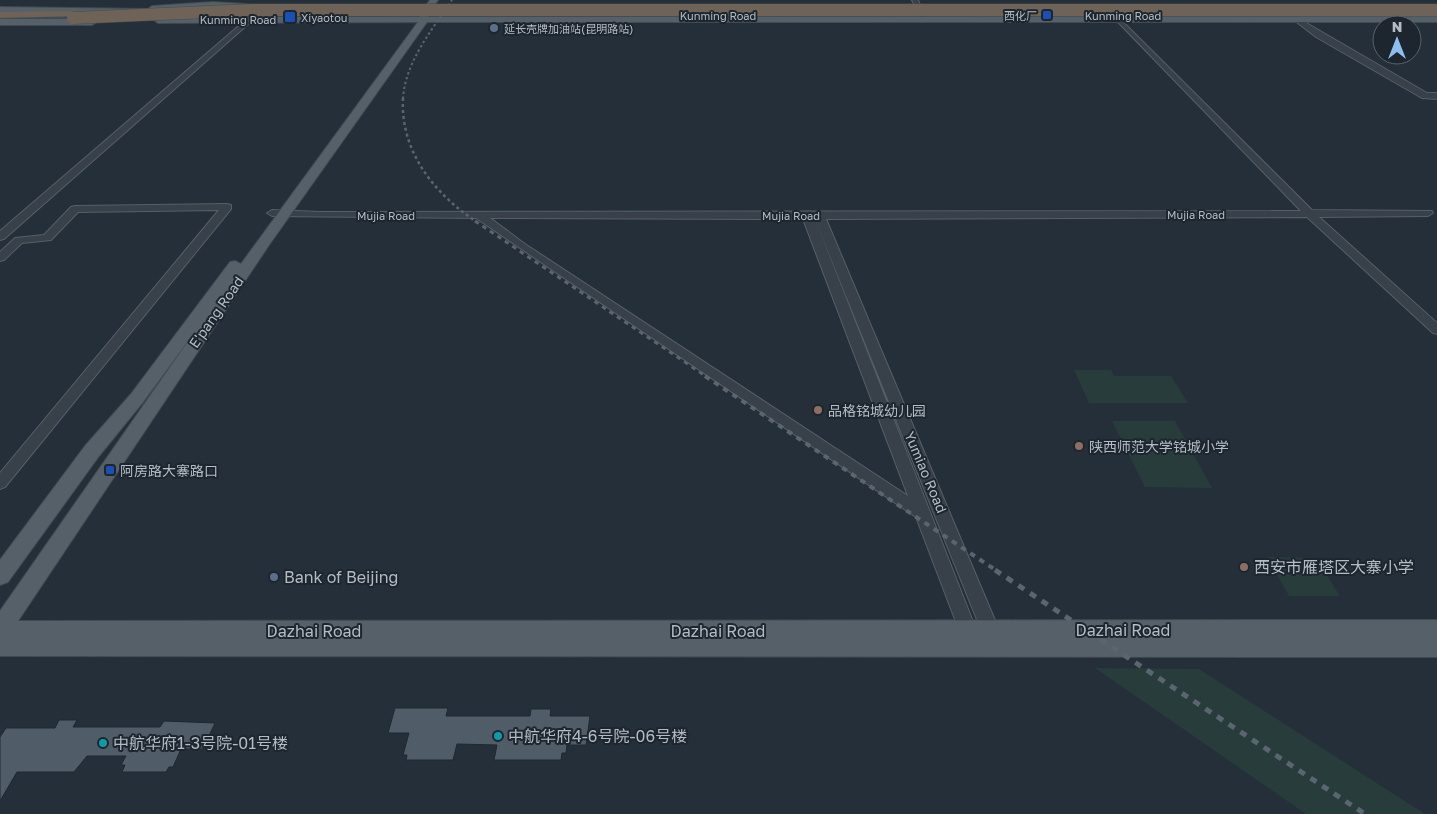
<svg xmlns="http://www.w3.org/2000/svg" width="1437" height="814" font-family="'Golos Text','Noto Sans SC',sans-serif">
	<rect width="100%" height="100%" fill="#242f39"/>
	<g fill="#273c3b">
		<polygon points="1074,370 1111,370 1114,376 1171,376 1188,403 1089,403"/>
		<polygon points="1112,421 1175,421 1212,488 1145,487"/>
		<polygon points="1267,557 1316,558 1340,596 1289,596"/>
		<polygon points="1095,668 1199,669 1425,814 1306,814"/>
	</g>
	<g fill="#505c67" stroke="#1f2830">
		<polygon points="395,708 448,708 446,716 530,716 531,709 551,709 550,716 590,716 586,745 567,745 566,753 562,753 561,760 494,760 497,745 457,744 453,760 406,760 407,755 403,755 409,733 388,733"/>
		<polygon points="59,720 77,720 73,727 160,727 164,721 215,723 203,749 181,749 173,767 169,767 166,772 122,772 125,765 121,765 126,756 87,756 74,772 17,772 0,801 0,737 6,728 55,728"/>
	</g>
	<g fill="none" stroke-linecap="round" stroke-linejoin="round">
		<g stroke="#565f67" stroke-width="2">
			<g id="minor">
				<polygon points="912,0 918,0 926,20 922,20"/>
				<path d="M 1118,17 L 1312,210 L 1432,211 L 1433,213 L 1428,216 L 1319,217 L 1437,323 L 1437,334 L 1433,333 L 1307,217 L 826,219 L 1002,637 L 999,643 L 993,645 L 987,643 L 984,637 L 815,219 L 979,637 L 976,643 L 970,645 L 964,643 L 916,517 L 476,218 L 272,216 L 267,213 L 272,210 L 320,212 L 1301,211 L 1116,20 ZM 490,218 L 803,219 L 908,496 L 525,244 Z"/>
				<polygon points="1296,17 1427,93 1437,93 1437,99 1422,98 1316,37 1294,20"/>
				<polygon points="248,18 254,19 4,239 0,240 0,231"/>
				<polygon points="227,204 231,205 231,209 5,487 0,489 0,473 219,210 78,212 51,240 22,243 4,260 0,261 0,252 15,238 44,235 71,207 75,206"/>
			</g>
		</g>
		<g stroke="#414a52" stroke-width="2">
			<g id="major">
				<polygon points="430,0 438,0 427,15 428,17 1437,16 1437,22 427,22 269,245 18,621 1437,620 1437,657 0,656 0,611 196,330 143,402 99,456 8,582 0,585 0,560 85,446 131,394 230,262 235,261 241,264 418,22 158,23 154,20 158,17 420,17 419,15"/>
				<polygon points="213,2 246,4 250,7 246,10 213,8 148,10 144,13 0,13 0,7 148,9 152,6"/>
				<polygon points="0,19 92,19 97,22 92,25 0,25"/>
			</g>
		</g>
		<g stroke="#434c54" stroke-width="3">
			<polygon id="highway" points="79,11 84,14 83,16 0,18 0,12"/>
		</g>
		<use href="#minor" fill="#384149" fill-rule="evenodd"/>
		<use href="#major" fill="#566069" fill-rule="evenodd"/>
		<use href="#highway" fill="#6f6256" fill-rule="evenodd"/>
		<path stroke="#5a6570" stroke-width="2" stroke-dasharray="2.5 2.5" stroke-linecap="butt" d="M 403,99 C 405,62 432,30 452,0"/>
		<path stroke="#5a6570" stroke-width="2.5" stroke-dasharray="3 3" stroke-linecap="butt" d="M 403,98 C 400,151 434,194 477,222"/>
		<polyline stroke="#5a6570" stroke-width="3" stroke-dasharray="4.5 4.5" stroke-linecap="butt" points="475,221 707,377"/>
		<polyline stroke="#5a6570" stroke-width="4" stroke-dasharray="5.5 5.5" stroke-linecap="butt" points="705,376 997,571"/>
		<polyline stroke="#5a6570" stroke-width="5" stroke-dasharray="7 7" stroke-linecap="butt" points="995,570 1365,814"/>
		<g stroke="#434c54" stroke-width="13" stroke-linecap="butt">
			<polyline id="highway-bridge" points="73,18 251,10 1437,10"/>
		</g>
		<use href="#highway-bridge" stroke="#6f6256" stroke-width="12"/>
	</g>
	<g fill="#1a4fb4" stroke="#1d262e" stroke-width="2">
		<rect x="1042" y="10" width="10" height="10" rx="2.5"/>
		<rect x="284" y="11" width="12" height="12" rx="2.5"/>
		<rect x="105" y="465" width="10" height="10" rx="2.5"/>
	</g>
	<g fill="#5c6f8a" stroke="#1d262e" stroke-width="2">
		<circle cx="494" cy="28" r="5"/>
		<circle cx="274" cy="577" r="5"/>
	</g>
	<g fill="#8d6e63" stroke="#1d262e" stroke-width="2">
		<circle cx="818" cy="410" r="5"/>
		<circle cx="1079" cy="446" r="5"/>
		<circle cx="1244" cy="567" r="5"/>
	</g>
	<g fill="#0f9aa8" stroke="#1d262e" stroke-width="2">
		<circle cx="498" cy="736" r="5"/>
		<circle cx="103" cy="743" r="5"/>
	</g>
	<g text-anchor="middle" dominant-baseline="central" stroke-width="4" stroke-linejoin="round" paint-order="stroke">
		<g font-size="11" fill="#b3bcc5" stroke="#1d262e">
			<text x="718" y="15">Kunming Road</text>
			<text x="1123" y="15">Kunming Road</text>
			<text x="238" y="19">Kunming Road</text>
			<text x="1196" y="214">Mujia Road</text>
			<text x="386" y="215">Mujia Road</text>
			<text x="791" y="215">Mujia Road</text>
		</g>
		<g font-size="11" fill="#b3bcc5" stroke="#1d262e" text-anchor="start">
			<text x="1037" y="15" text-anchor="end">西化厂</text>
			<text x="301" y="17">Xiyaotou</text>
			<text x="504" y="28">延长壳牌加油站(昆明路站)</text>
		</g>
		<g font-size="14" fill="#b3bcc5" stroke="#1d262e">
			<text transform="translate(216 312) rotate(-55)">E'pang Road</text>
			<text transform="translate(926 472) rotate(67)">Yumiao Road</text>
		</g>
		<g font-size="14" fill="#b3bcc5" stroke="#1d262e" text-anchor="start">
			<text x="828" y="410">品格铭城幼儿园</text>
			<text x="1089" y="446">陕西师范大学铭城小学</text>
			<text x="120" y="470">阿房路大寨路口</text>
		</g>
		<g font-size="16" fill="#b3bcc5" stroke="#1d262e" text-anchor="start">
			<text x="1254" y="567">西安市雁塔区大寨小学</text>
			<text x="284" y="577">Bank of Beijing</text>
			<text x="508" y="736">中航华府4-6号院-06号楼</text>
			<text x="113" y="743">中航华府1-3号院-01号楼</text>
		</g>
		<g font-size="16" fill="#b3bcc5" stroke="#1d262e">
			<text x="1123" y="630">Dazhai Road</text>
			<text x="314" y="631">Dazhai Road</text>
			<text x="718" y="631">Dazhai Road</text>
		</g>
	</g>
	<g transform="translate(1397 40)"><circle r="24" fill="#1d262e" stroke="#59626a"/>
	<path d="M0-4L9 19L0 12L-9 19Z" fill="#8fbeee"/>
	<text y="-8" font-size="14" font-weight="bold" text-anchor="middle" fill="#b3bcc5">N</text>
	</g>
</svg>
